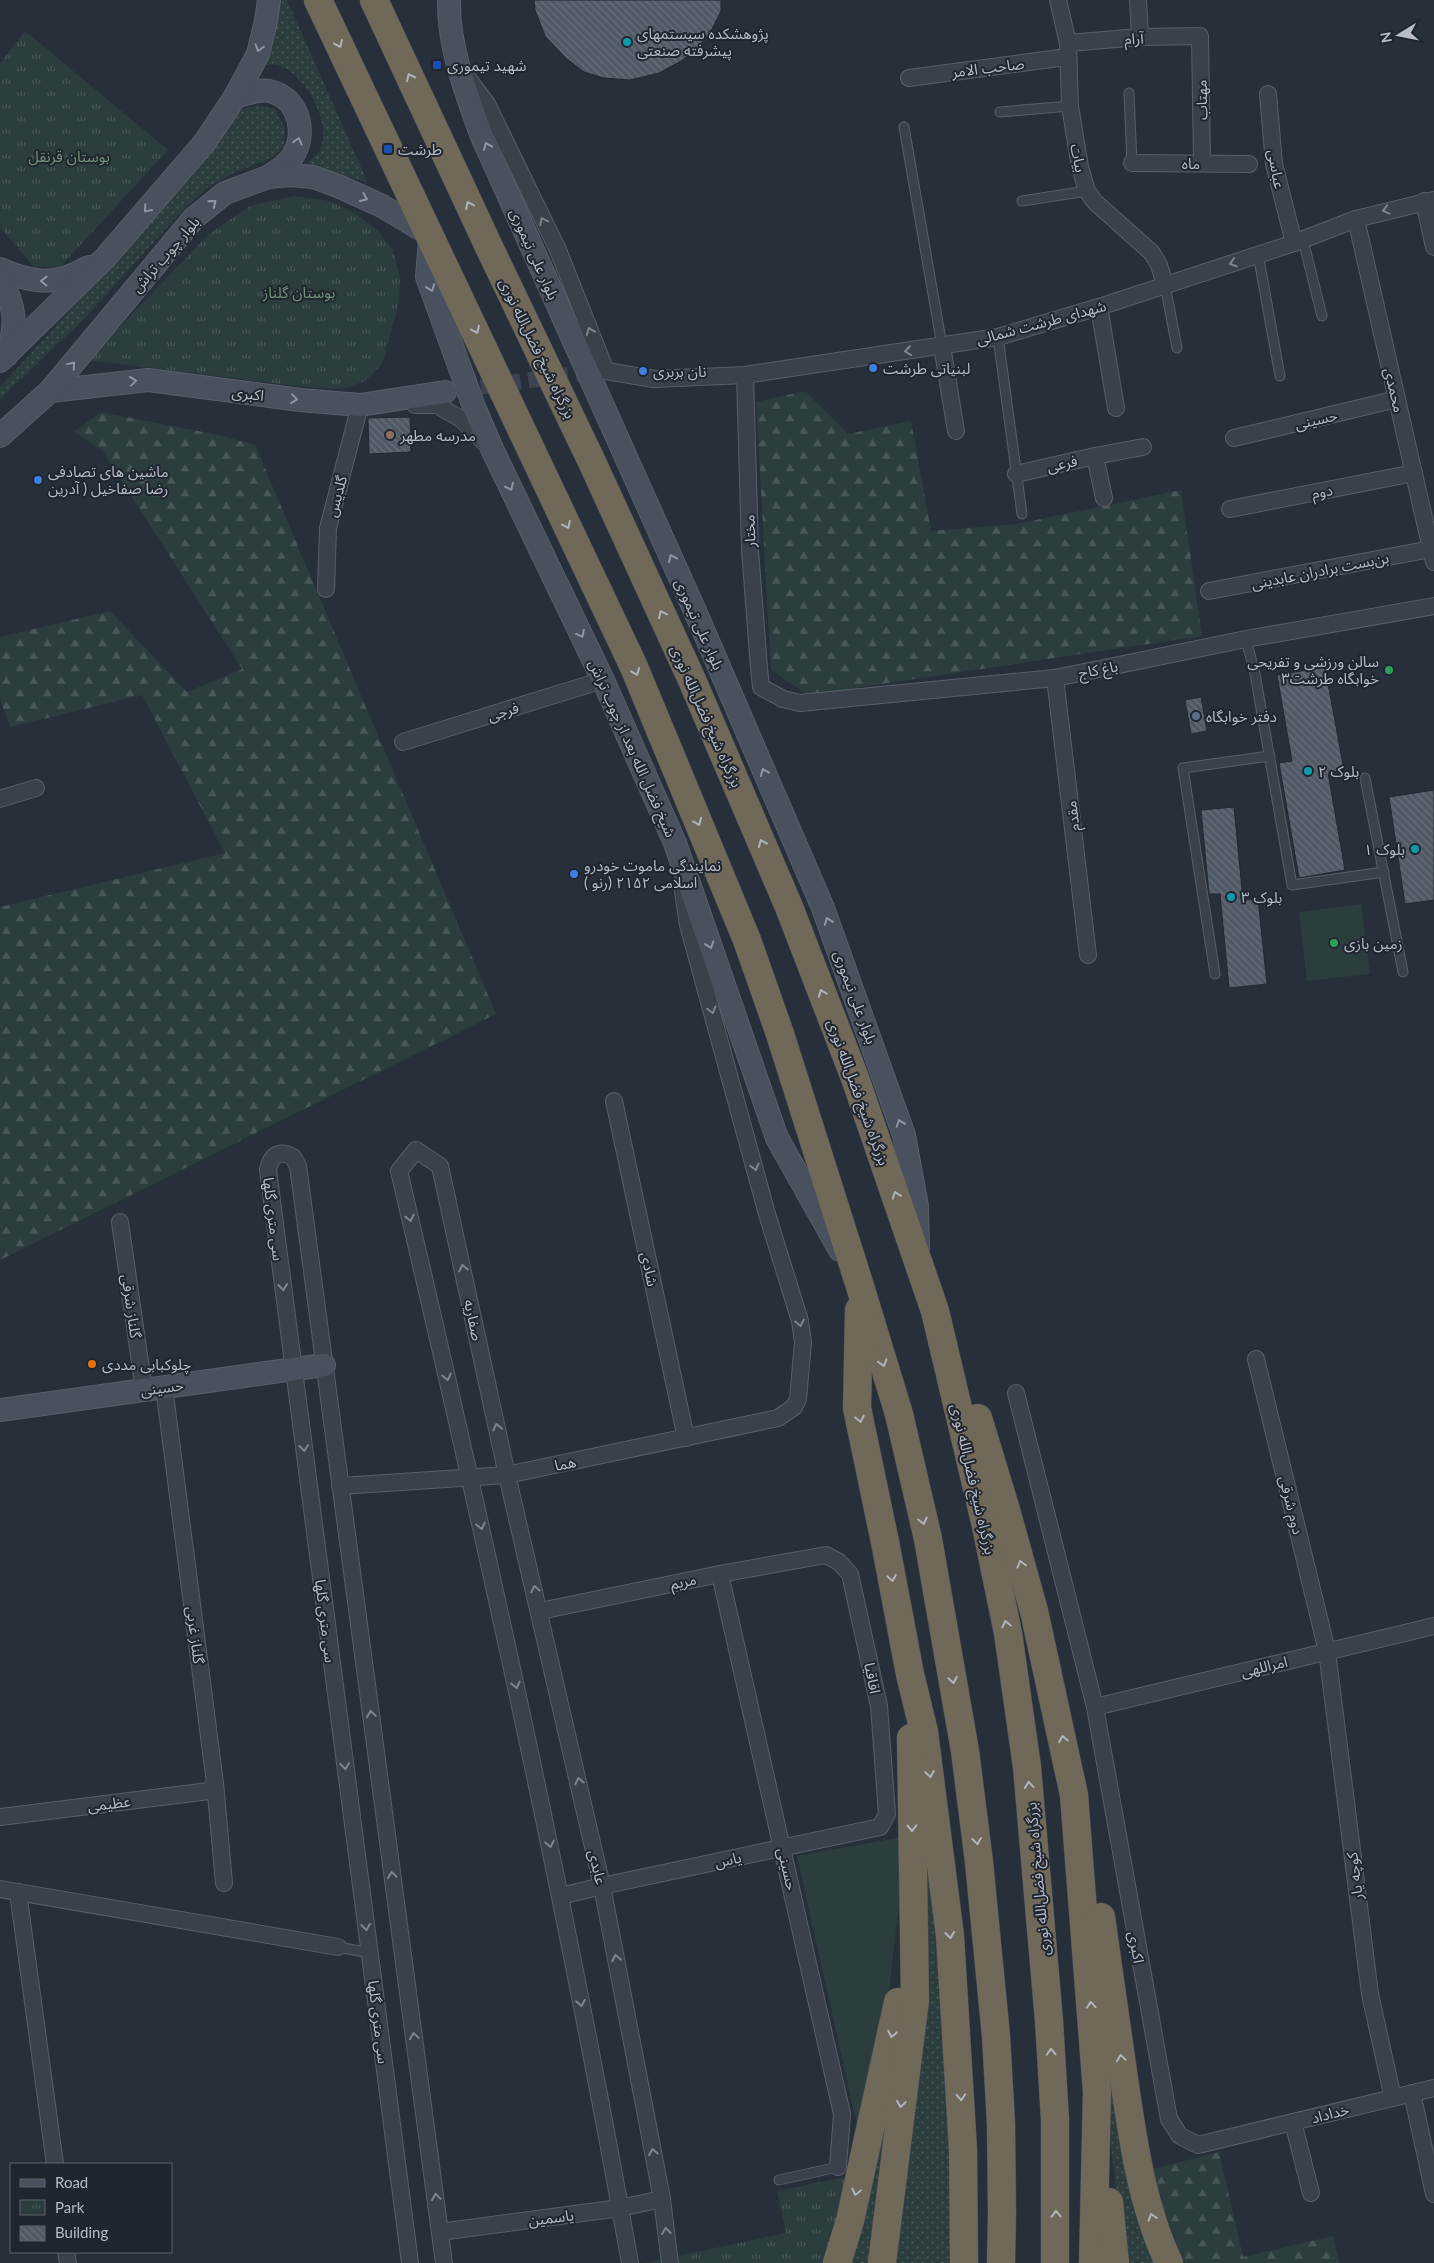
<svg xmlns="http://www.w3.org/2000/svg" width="1434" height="2263" font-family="Lato,'Noto Sans Arabic',sans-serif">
	<defs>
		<pattern id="grass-dots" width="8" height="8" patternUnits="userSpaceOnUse" patternTransform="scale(1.25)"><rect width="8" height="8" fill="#2c3d3e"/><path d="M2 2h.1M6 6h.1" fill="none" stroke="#485758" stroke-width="1.8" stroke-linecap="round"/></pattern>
		<pattern id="forest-firs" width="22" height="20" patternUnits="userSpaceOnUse" patternTransform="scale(1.25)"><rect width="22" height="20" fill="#2c3d3e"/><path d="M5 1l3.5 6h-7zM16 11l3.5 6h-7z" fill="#485758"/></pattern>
		<pattern id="park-tufts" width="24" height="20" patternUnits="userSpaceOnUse" patternTransform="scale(1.25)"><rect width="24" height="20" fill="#2c3d3e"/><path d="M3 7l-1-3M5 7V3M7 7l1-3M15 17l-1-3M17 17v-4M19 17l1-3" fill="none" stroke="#485758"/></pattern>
		<pattern id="building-back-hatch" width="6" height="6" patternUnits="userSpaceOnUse" patternTransform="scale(1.25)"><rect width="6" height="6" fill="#505966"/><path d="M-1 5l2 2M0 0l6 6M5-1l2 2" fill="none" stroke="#676f7a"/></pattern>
	</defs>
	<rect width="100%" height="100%" fill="#272f3b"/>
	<g fill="url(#grass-dots)">
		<path d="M 282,0 L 287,0 L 368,183 L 306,164 C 310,160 317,155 320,150 C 333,124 306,75 280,66 C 275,64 269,65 264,65 Z"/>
		<polygon points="259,105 275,109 285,128 284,146 272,158 234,173 209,186 182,211 85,318 0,399 0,387 76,304 175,189 225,126 243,109"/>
		<polygon points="921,1744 932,1822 958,2263 893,2263"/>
		<polygon points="1091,1908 1157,2263 1125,2263 1111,2148"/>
		<polygon points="908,2006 871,2263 851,2263"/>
	</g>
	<g fill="url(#forest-firs)">
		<polygon points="805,391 848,434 911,421 931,531 1017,524 1181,490 1202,636 808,695 771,670 756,402"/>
		<polygon points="101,412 218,435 255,445 496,1014 0,1260 0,907 225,853 142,695 10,727 0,699 0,637 110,611 187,692 242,669 102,450 74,432"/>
		<polygon points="1219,2152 1243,2257 1333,2236 1339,2263 1185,2263 1166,2215 1153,2169"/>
	</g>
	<g fill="url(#park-tufts)">
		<polygon points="25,31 168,150 61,266 34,267 0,227 0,63"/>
		<polygon points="294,196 329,201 355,213 378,231 393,250 400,277 399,302 382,365 365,381 342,389 313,388 88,360 209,234 250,206"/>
		<polygon points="851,2176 828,2263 645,2263 786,2233 777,2191"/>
	</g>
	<g fill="#2c3d3e">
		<polygon points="1361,904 1370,974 1307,981 1299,912"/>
		<polygon points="902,1837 900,1894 890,1983 860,2139 797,1856"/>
	</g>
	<g fill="url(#building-back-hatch)" stroke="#222832">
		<polygon points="534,0 721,0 721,11 710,33 697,48 681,61 659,73 630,80 604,78 584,72 566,58 545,36 535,10"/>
		<polygon points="410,417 411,452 369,454 368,418"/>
		<polygon points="1325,667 1344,770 1328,773 1345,870 1299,878 1279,763 1292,761 1277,675"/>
		<polygon points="1201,697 1207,731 1191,734 1185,700"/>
		<polygon points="1434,790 1434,900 1405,904 1389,797"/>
		<polygon points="1234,807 1243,900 1258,899 1267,984 1229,988 1220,894 1209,894 1201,810"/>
	</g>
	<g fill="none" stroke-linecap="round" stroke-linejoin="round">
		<polyline stroke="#3d4450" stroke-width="16" stroke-dasharray="16 8" stroke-linecap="butt" points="457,390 597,371"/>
		<g stroke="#595f69" stroke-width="11">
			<g id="lane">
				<polyline points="1129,93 1132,163"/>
				<polyline points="1000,112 1070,106"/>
				<polyline points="904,127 942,346"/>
				<polyline points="1022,201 1087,191"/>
				<polyline points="1303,240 1322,316"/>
				<polyline points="1258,254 1280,376"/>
				<polyline points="1165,285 1177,348"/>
				<polyline points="998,337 1022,514"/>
				<polyline points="1246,639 1255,674 1292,885 1384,872"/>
				<polyline points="1365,778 1403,972"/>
				<polyline points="1215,974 1183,768 1270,756"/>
				<polyline points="338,1947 370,1953"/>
				<polyline points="779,2180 838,2167"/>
			</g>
		</g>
		<g stroke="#595f69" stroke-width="18">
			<g id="street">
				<polyline points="1058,0 1068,43 1070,106 1080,167 1087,191 1095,202 1152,253 1159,265 1165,285"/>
				<polyline points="1138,0 1140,37"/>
				<polyline points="1068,43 1140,37 1200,36 1202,163"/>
				<polyline points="466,76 487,104 558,250 606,371 600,370"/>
				<polyline points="909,78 1067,57"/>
				<polyline points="1268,94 1274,164 1294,243"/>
				<polyline points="1132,163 1249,164"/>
				<polyline points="1424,201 1434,247"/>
				<polyline points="1356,219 1434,562"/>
				<polyline points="1099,307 1116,408"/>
				<polyline points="942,346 956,431"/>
				<polyline points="606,371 654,379 745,375 998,337 1099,307 1294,243 1356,219 1434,200"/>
				<polyline points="745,375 750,550 759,668 761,687 783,699 800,703 1055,678 1246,639 1434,606"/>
				<polyline points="415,405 437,405 461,419 486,444"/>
				<polyline points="1234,438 1397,399"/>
				<polyline points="1095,456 1143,447"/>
				<polyline points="1016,474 1095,456 1104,498"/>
				<polyline points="1230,509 1414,473"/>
				<polyline points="326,589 328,528 360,405 370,405"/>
				<polyline points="1209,591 1431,549"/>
				<polyline points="1055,678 1088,955"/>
				<polyline points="403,742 603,680"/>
				<polyline points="0,799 36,788"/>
				<polyline points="614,1101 686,1438"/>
				<polyline points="120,1222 144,1390"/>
				<polyline points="1256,1359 1327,1651 1370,1994 1393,2098"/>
				<polyline points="164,1387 215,1783 224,1883"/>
				<polyline points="1016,1393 1095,1707 1169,2119 1180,2136 1198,2145 1434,2088"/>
				<polyline points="340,1486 507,1475 778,1418 794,1407 798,1399 803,1342 800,1321 767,1214 688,925 682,885"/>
				<polyline points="720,1574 842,2114 838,2167"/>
				<polyline points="540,1611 720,1574 826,1555 839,1562 850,1574 879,1706 887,1814 880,1827 602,1886 561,1896"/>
				<polyline points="1095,1707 1434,1626"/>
				<polyline points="0,1817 209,1791 215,1783"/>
				<polyline points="0,1889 338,1947"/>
				<polyline points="18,1892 55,2164"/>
				<polyline points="1412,2093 1434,2194"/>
				<polyline points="1293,2122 1311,2193"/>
				<polyline points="440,2232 620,2208 662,2199"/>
				<polyline points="66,2252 68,2263"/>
				<path d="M 410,2263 L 268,1170 C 271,1155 279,1149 293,1157 L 298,1166 L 444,2263"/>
				<path d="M 630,2263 C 565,1896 484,1533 399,1171 L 416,1150 L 440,1166 L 507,1475 L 602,1886 L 662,2199 L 670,2263"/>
			</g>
		</g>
		<g stroke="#595f69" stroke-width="24">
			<g id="secondary">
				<path d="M 449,0 C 448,46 466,92 481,134 L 695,611 L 823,908 L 904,1135 L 917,1206 L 918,1249"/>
				<path d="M 235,97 C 246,94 258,89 269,91 C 299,97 308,134 292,157 C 286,166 277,171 268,177"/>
				<polyline points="430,240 427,277 474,407 493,451 603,680 675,843 777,1138 840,1250"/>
				<path d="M 0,269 C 35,284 55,286 89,267"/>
				<path d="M 0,277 C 15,306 18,323 7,355"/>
				<polyline points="0,361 105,258 205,142 235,97 258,54 266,21 269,0"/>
				<polyline points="50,391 148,380 300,400 360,405 445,392"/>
				<polyline points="0,436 50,391 194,218 225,193 268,177 291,175 313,177 338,186 382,206 427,233"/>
				<polyline points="0,1410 324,1365"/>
			</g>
		</g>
		<g stroke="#464c56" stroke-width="29">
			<g id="highway">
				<polyline points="318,0 634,667 747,940 780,1034 859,1283 899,1414 928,1539 965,1751 979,1862 996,2036 1001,2124 1002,2214 1001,2263"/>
				<polyline points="374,0 490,249 592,462 692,680 789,907 855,1078 935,1311 986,1526 1008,1633 1027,1767 1049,2021 1055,2120 1055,2263"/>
				<polyline points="859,1310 857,1408 885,1542 910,1674 924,1732 950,1936 963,2149 964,2263"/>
				<polyline points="978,1418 1006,1510 1034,1611 1074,1795 1097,2092 1093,2263"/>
				<path d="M 1101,1917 C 1109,1971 1116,2025 1124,2079 C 1133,2141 1142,2206 1169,2263"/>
				<polyline points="1109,2202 1115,2263"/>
				<polyline points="837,2263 850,2221 898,2002"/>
				<polyline points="882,2263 915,2000 911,1738"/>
			</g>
		</g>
		<use href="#lane" stroke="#3b414b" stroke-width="9"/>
		<use href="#street" stroke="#3b414b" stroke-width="16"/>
		<use href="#secondary" stroke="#49505e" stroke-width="22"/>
		<use href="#highway" stroke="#706859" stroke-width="28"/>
	</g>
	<defs><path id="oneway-chevron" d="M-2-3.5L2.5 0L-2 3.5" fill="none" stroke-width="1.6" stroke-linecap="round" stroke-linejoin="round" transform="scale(1.25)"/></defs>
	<g stroke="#b0b4bc">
		<use href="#oneway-chevron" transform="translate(339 44) rotate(65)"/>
		<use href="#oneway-chevron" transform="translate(410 77) rotate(-115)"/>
		<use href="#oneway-chevron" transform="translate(469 205) rotate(-115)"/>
		<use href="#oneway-chevron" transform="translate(476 330) rotate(65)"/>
		<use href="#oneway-chevron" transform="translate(567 525) rotate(65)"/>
		<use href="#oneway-chevron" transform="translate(662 614) rotate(-115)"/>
		<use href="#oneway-chevron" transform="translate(636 672) rotate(67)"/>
		<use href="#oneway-chevron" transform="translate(698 822) rotate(67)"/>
		<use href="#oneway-chevron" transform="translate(762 843) rotate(-113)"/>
		<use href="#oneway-chevron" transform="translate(822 993) rotate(-111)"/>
		<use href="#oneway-chevron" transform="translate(896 1195) rotate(-109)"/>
		<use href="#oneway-chevron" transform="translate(883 1363) rotate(73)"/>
		<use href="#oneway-chevron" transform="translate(860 1419) rotate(78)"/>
		<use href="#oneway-chevron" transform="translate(923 1521) rotate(77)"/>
		<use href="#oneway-chevron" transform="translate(1021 1564) rotate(-105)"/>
		<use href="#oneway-chevron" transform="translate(892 1578) rotate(80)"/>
		<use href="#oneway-chevron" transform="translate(1006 1624) rotate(-102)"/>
		<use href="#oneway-chevron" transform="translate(953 1680) rotate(80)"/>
		<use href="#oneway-chevron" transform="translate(1063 1739) rotate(-101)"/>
		<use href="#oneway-chevron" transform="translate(930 1774) rotate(81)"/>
		<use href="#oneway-chevron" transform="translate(1029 1785) rotate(-95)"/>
		<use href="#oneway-chevron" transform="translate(912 1828) rotate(89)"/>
		<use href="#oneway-chevron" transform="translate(977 1841) rotate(83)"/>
		<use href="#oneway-chevron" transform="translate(950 1935) rotate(84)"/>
		<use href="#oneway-chevron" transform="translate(1091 2005) rotate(-94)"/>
		<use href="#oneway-chevron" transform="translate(892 2034) rotate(101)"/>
		<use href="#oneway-chevron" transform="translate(1051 2052) rotate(-93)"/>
		<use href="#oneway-chevron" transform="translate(1121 2058) rotate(-98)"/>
		<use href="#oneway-chevron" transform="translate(961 2097) rotate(87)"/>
		<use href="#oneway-chevron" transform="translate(901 2104) rotate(98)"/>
		<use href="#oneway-chevron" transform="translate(856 2192) rotate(103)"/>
		<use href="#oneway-chevron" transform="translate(1056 2214) rotate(-91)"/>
		<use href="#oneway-chevron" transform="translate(1152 2217) rotate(-108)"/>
	</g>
	<g stroke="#9096a2">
		<use href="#oneway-chevron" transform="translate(259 48) rotate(106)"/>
		<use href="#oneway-chevron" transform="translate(298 141) rotate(-75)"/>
		<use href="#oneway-chevron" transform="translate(487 146) rotate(-114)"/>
		<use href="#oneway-chevron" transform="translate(364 198) rotate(24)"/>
		<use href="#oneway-chevron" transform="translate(213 203) rotate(-39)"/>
		<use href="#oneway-chevron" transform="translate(147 209) rotate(131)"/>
		<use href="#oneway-chevron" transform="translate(44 281) rotate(-179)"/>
		<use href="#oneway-chevron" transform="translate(431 288) rotate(70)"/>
		<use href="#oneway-chevron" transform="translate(72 365) rotate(-50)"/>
		<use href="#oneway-chevron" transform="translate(133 381) rotate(-7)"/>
		<use href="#oneway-chevron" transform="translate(294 399) rotate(7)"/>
		<use href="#oneway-chevron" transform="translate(510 487) rotate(64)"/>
		<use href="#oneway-chevron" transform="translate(672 558) rotate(-114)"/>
		<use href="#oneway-chevron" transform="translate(581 634) rotate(64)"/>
		<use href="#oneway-chevron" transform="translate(764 772) rotate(-113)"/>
		<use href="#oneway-chevron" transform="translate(828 921) rotate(-110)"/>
		<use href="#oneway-chevron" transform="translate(710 945) rotate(71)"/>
		<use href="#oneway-chevron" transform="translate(900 1123) rotate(-109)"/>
	</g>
	<g stroke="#7f858f">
		<use href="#oneway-chevron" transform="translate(1386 210) rotate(165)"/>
		<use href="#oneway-chevron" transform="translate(543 221) rotate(-116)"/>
		<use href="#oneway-chevron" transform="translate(1233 263) rotate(162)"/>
		<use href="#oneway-chevron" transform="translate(590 331) rotate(-112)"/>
		<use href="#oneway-chevron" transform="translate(908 351) rotate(172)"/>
		<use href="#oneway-chevron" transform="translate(712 1010) rotate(75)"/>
		<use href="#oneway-chevron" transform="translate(755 1167) rotate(75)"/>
		<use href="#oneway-chevron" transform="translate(410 1218) rotate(77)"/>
		<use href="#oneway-chevron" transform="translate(463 1268) rotate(-102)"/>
		<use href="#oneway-chevron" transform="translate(283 1287) rotate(83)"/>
		<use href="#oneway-chevron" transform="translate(800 1323) rotate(78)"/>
		<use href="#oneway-chevron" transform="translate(447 1377) rotate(77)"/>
		<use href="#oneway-chevron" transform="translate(497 1427) rotate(-102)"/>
		<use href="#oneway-chevron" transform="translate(304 1448) rotate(83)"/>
		<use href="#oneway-chevron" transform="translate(481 1526) rotate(78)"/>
		<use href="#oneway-chevron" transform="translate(535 1589) rotate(-103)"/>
		<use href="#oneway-chevron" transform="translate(516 1685) rotate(78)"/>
		<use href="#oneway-chevron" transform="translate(371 1714) rotate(-98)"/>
		<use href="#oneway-chevron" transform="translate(345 1766) rotate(83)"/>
		<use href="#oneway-chevron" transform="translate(579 1781) rotate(-103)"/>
		<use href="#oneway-chevron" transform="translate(550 1844) rotate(78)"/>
		<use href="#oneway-chevron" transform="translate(392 1875) rotate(-98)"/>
		<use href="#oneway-chevron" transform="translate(366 1927) rotate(83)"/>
		<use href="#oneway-chevron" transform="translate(616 1958) rotate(-101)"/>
		<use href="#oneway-chevron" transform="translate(581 2003) rotate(79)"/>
		<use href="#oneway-chevron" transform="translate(414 2036) rotate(-98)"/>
		<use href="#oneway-chevron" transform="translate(653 2152) rotate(-101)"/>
		<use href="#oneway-chevron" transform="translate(436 2197) rotate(-98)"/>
		<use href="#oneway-chevron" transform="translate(666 2231) rotate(-97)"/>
	</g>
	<g fill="#0f9aa8" stroke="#202630" stroke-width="2">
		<circle cx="627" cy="42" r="5"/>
		<circle cx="1308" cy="771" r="5"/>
		<circle cx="1415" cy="849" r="5"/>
		<circle cx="1231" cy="897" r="5"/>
	</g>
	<g fill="#1a4fb4" stroke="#202630" stroke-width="2">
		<rect x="432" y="60" width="10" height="10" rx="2.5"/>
		<rect x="383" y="144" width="10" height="10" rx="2.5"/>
	</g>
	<g fill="#3f7fe0" stroke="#202630" stroke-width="2">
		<circle cx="873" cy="368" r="5"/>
		<circle cx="643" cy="371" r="5"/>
		<circle cx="38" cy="480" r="5"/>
		<circle cx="574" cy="874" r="5"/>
	</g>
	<circle fill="#8d6e63" stroke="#202630" stroke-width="2" cx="390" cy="435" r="5"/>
	<g fill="#2e9e5b" stroke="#202630" stroke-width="2">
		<circle cx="1389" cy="670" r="5"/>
		<circle cx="1334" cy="943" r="5"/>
	</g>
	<circle fill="#5c6f8a" stroke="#202630" stroke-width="2" cx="1196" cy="716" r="5"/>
	<circle fill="#e8710a" stroke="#202630" stroke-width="2" cx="92" cy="1364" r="5"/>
	<g text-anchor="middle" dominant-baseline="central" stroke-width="4" stroke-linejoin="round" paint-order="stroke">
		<g font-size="15" fill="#b7bcc7" stroke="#202630" text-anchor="start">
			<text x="637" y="33">پژوهشکده سیستمهای<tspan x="637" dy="17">پیشرفته صنعتی</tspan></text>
			<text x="447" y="65">شهید تیموری</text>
			<text x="398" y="149">طرشت</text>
			<text x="883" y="368">لبنیاتی طرشت</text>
			<text x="653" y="371">نان بربری</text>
			<text x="400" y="435">مدرسه مطهر</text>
			<text x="48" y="471">ماشین های تصادفی<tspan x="48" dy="17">رضا صفاخیل ( آدرین</tspan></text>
			<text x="1379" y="661" text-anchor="end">سالن ورزشی و تفریحی<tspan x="1379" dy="17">خوابگاه طرشت۳</tspan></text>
			<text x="1206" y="716">دفتر خوابگاه</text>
			<text x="1318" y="771">بلوک ۲</text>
			<text x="1405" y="849" text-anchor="end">بلوک ۱</text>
			<text x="584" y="865">نمایندگی ماموت خودرو<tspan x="584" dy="17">( رنو) اسلامی ۲۱۵۲</tspan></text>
			<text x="1241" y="897">بلوک ۳</text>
			<text x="1344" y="943">زمین بازی</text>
			<text x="102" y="1364">چلوکبابی مددی</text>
		</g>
		<g font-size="15" fill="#b7bcc7" stroke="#202630">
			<text transform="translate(1134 38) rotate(-3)">آرام</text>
			<text transform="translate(988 67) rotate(-7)">صاحب الامر</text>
			<text transform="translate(1201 100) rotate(-91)">مهتاب</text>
			<text transform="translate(1079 158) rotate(79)">بیات</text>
			<text x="1191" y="163">ماه</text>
			<text transform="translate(1277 169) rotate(80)">عباسی</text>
			<text transform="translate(165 254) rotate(-49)">بلوار چوب‌ تراش</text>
			<text transform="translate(535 254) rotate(66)">بلوار علی تیموری</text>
			<text transform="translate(1041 322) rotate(-15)">شهدای طرشت شمالی</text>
			<text transform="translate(538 348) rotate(64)">بزرگراه شیخ فضل‌الله نوری</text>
			<text transform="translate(1395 390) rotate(77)">محمدی</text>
			<text transform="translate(248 393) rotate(7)">اکبری</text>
			<text transform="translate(1316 419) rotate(-13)">حسینی</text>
			<text transform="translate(1062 463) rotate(-13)">فرعی</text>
			<text transform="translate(1322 491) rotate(-11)">دوم</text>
			<text transform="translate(336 496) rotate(-75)">گلدیس</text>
			<text transform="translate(749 531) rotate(-92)">مختار</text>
			<text transform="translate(1320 570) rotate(-11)">بن‌بست برادران عابدینی</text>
			<text transform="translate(700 624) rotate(66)">بلوار علی تیموری</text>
			<text transform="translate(1098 669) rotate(-11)">باغ کاج</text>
			<text transform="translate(503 711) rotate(-17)">فرجی</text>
			<text transform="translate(707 716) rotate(66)">بزرگراه شیخ فضل‌الله نوری</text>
			<text transform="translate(633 748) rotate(66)">شیخ فضل الله بعد از چوب تراش</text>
			<text transform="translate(1072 816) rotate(-97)">مقدم</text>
			<text transform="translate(856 997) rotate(70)">بلوار علی تیموری</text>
			<text transform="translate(859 1092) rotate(70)">بزرگراه شیخ فضل‌الله نوری</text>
			<text transform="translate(274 1219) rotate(83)">سی متری گلها</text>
			<text transform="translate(650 1269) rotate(78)">شادی</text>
			<text transform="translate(132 1306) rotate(82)">گلناز شرقی</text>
			<text transform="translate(474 1320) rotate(78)">صفاریه</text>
			<text transform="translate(162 1387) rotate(-8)">حسینی</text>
			<text transform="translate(565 1463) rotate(-12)">هما</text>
			<text transform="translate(974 1479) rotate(77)">بزرگراه شیخ فضل‌الله نوری</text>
			<text transform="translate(1292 1505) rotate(76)">دوم شرقی</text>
			<text transform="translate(683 1581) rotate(-12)">مریم</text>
			<text transform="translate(326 1621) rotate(83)">سی متری گلها</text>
			<text transform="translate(196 1635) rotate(83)">گلناز غربی</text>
			<text transform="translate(1264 1666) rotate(-13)">امراللهی</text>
			<text transform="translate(873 1678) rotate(79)">اقاقیا</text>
			<text transform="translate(109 1803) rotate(-7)">عظیمی</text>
			<text transform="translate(728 1859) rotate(-12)">یاس</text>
			<text transform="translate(598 1867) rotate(77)">عابدی</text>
			<text transform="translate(788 1869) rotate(77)">حسینی</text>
			<text transform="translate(1354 1876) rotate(-97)">کوچه یار</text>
			<text transform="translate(1037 1879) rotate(-95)">بزرگراه شیخ فضل‌الله نوری</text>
			<text transform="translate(1137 1947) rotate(80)">اکبری</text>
			<text transform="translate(379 2022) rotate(83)">سی متری گلها</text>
			<text transform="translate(1330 2113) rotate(-14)">خداداد</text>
			<text transform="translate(551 2217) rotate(-7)">یاسمین</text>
		</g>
		<g font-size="15" fill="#71947a" stroke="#202630">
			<text x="69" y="156">بوستان قرنقل</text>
			<text x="299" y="292">بوستان گلناز</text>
		</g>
	</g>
	<rect x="10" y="2163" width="162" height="90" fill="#202630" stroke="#5c626c"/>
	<rect x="20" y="2179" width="25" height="8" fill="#49505e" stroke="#5c626c"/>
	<text x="55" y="2188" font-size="15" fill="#b7bcc7">Road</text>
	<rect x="20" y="2200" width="25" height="15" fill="url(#park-tufts)" stroke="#5c626c"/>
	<text x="55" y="2213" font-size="15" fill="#b7bcc7">Park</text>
	<rect x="20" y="2226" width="25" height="15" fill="url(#building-back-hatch)" stroke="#5c626c"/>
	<text x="55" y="2238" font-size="15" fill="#b7bcc7">Building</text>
	<g transform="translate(1399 35) rotate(260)" stroke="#202630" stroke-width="4" paint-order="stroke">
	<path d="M0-4L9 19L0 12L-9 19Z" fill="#b7bcc7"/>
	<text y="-8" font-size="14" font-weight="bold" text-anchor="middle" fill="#b7bcc7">N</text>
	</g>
</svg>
